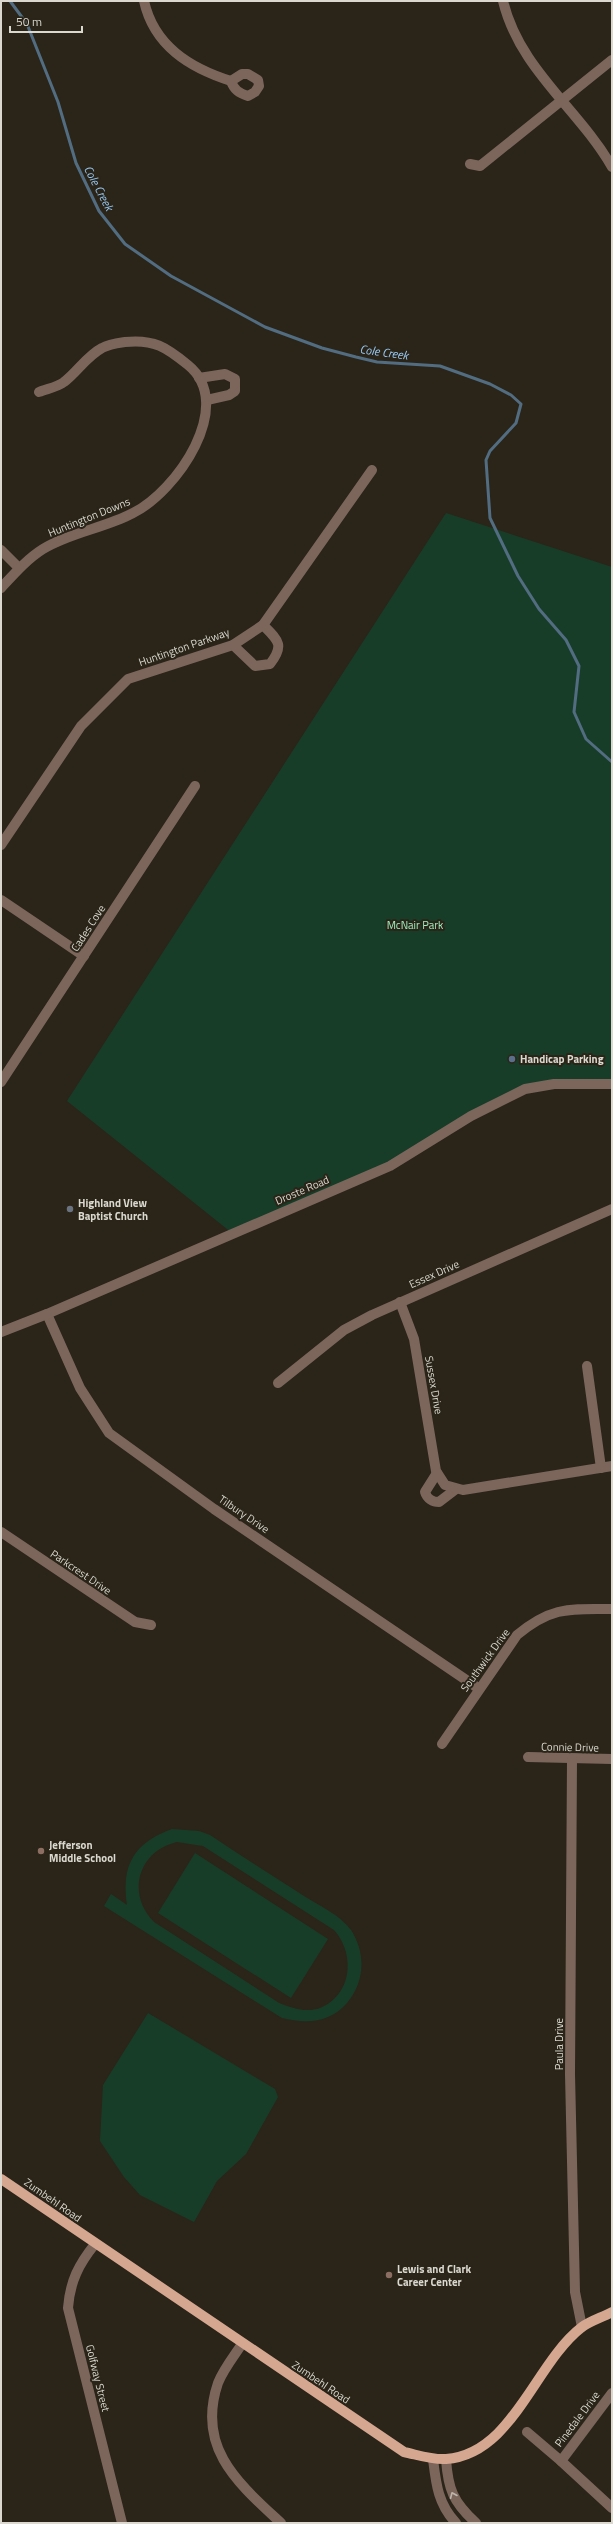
<svg xmlns="http://www.w3.org/2000/svg" width="613" height="2524" font-family="'Titillium Web',sans-serif">
	<rect width="100%" height="100%" fill="#2a2518"/>
	<g fill="#173d28" fill-rule="evenodd">
		<polygon points="446,513 612,567 612,1086 525,1089 390,1166 232,1233 67,1101"/>
		<path d="M 172,1829 L 199,1831 L 210,1835 C 241,1856 273,1876 304,1896 C 320,1906 340,1915 351,1930 C 366,1953 365,1982 347,2003 C 330,2023 306,2024 282,2018 L 104,1906 L 111,1894 L 127,1905 C 121,1865 134,1843 172,1829 ZM 177,1842 L 203,1846 L 334,1930 C 355,1953 353,1994 320,2008 C 307,2013 291,2008 279,2003 L 154,1922 C 126,1894 138,1851 177,1842 Z"/>
		<polygon points="195,1853 328,1939 291,1998 158,1913"/>
		<polygon points="148,2013 275,2089 278,2097 246,2154 217,2181 194,2222 140,2195 124,2177 100,2141 103,2085"/>
	</g>
	<g fill="none" stroke-linecap="round" stroke-linejoin="round">
		<polyline stroke="#526d82" stroke-width="3" points="10,1 27,24 58,102 76,163 99,211 125,244 171,276 265,327 322,348 356,357 377,362 440,366 490,384 511,395 521,404 516,423 490,451 486,460 490,518 518,576 539,609 566,640 579,666 574,712 586,739 612,762"/>
		<g stroke="#7c665c" stroke-width="10">
			<path d="M 144,1 C 154,46 190,68 231,81"/>
			<path d="M 503,1 C 520,70 578,108 612,167"/>
			<path d="M 242,74 L 248,74 L 258,80 L 259,86 L 255,92 L 248,96 C 239,93 234,90 231,81 Z"/>
			<polyline points="470,164 480,166 612,60"/>
			<polyline points="199,378 225,374 235,379 235,391 229,395 207,400"/>
			<polyline points="1,550 19,568"/>
			<path d="M 1,588 C 14,574 27,559 43,549 C 71,532 105,528 133,513 C 176,492 237,405 188,365 C 166,347 154,339 125,342 C 118,343 109,344 102,348 C 87,356 77,372 64,382 C 58,387 46,389 39,392"/>
			<path d="M 233,645 L 255,666 L 270,664 C 285,645 278,640 263,625"/>
			<polyline points="1,845 81,726 128,679 233,645 263,625 372,470"/>
			<polyline points="1,900 84,956"/>
			<polyline points="1,1082 195,786"/>
			<polyline points="400,1302 414,1339 436,1471 445,1485 463,1490 612,1466"/>
			<polyline points="47,1314 80,1388 109,1433 214,1509 478,1688"/>
			<polyline points="1,1332 47,1314 390,1166 471,1116 525,1089 554,1084 612,1084"/>
			<polyline points="587,1366 601,1468"/>
			<polyline points="278,1383 344,1330 372,1315 612,1209"/>
			<path d="M 437,1473 L 425,1492 C 427,1499 433,1502 439,1502 L 456,1489"/>
			<polyline points="1,1532 135,1622 151,1625"/>
			<path d="M 442,1744 L 517,1635 C 552,1606 570,1609 612,1609"/>
			<polyline points="528,1757 612,1759"/>
			<polyline points="572,1759 570,2074 575,2292 582,2327"/>
			<path d="M 95,2244 C 79,2264 70,2281 68,2308 L 122,2523"/>
			<path d="M 242,2344 C 234,2356 223,2370 218,2383 C 196,2448 238,2483 281,2523"/>
			<polyline points="527,2432 561,2461 612,2508"/>
			<path d="M 433,2459 C 436,2484 438,2504 456,2523"/>
			<path d="M 446,2459 C 448,2489 453,2502 476,2523"/>
			<polyline points="561,2461 612,2393"/>
		</g>
		<path stroke="#d5a791" stroke-width="10" d="M 1,2179 L 404,2452 C 418,2455 432,2460 446,2459 C 513,2454 534,2364 582,2327 C 590,2321 603,2317 612,2312"/>
	</g>
	<defs><path id="oneway-chevron" d="M-2-3.5L2.5 0L-2 3.5" fill="none" stroke-width="1.6" stroke-linecap="round" stroke-linejoin="round"/></defs>
	<use stroke="#beb6ad" href="#oneway-chevron" transform="translate(453 2495) rotate(-113)"/>
	<circle fill="#5c6f8a" stroke="#2a2518" stroke-width="1.5" cx="512" cy="1059" r="4"/>
	<circle fill="#6b7280" stroke="#2a2518" stroke-width="1.5" cx="70" cy="1209" r="4"/>
	<g fill="#8d6e63" stroke="#2a2518" stroke-width="1.5">
		<circle cx="41" cy="1851" r="4"/>
		<circle cx="389" cy="2275" r="4"/>
	</g>
	<g text-anchor="middle" dominant-baseline="central" stroke-width="4" stroke-linejoin="round" paint-order="stroke">
		<g font-size="11" fill="#dbd8d0" stroke="#2a2518">
			<text transform="translate(89 517) rotate(-22)">Huntington Downs</text>
			<text transform="translate(184 647) rotate(-19)">Huntington Parkway</text>
			<text transform="translate(88 928) rotate(-57)">Cades Cove</text>
			<text transform="translate(302 1190) rotate(-23)">Droste Road</text>
			<text transform="translate(434 1274) rotate(-24)">Essex Drive</text>
			<text transform="translate(434 1385) rotate(80)">Sussex Drive</text>
			<text transform="translate(244 1514) rotate(34)">Tilbury Drive</text>
			<text transform="translate(81 1572) rotate(34)">Parkcrest Drive</text>
			<text transform="translate(485 1660) rotate(-54)">Southwick Drive</text>
			<text transform="translate(570 1747) rotate(1)">Connie Drive</text>
			<text transform="translate(559 2044) rotate(-90)">Paula Drive</text>
			<text transform="translate(53 2200) rotate(35)">Zumbehl Road</text>
			<text transform="translate(98 2378) rotate(76)">Golfway Street</text>
			<text transform="translate(321 2382) rotate(34)">Zumbehl Road</text>
			<text transform="translate(577 2419) rotate(-53)">Pinedale Drive</text>
		</g>
		<g font-size="11" fill="#9eeebe" stroke="#2a2518">
			<text x="415" y="925">McNair Park</text>
		</g>
		<g font-size="11" font-weight="bold" fill="#dbd8d0" stroke="#2a2518" text-anchor="start">
			<text x="520" y="1059">Handicap Parking</text>
			<text x="78" y="1203">Highland View<tspan x="78" dy="13">Baptist Church</tspan></text>
			<text x="49" y="1845">Jefferson<tspan x="49" dy="13">Middle School</tspan></text>
			<text x="397" y="2269">Lewis and Clark<tspan x="397" dy="13">Career Center</tspan></text>
		</g>
		<g font-size="12" font-style="italic" fill="#98c9f7" stroke="#2a2518">
			<text transform="translate(99 188) rotate(62)">Cole Creek</text>
			<text transform="translate(384 352) rotate(8)">Cole Creek</text>
		</g>
	</g>
	<rect width="613" height="2524" fill="none" stroke="#dbd8d0" stroke-width="4"/>
	<path d="M10 26v6h72v-6" fill="none" stroke="#dbd8d0" stroke-width="2"/>
	<text x="16" y="26" font-size="12" fill="#dbd8d0" stroke="#2a2518" stroke-width="3" paint-order="stroke">50 m</text>
</svg>
